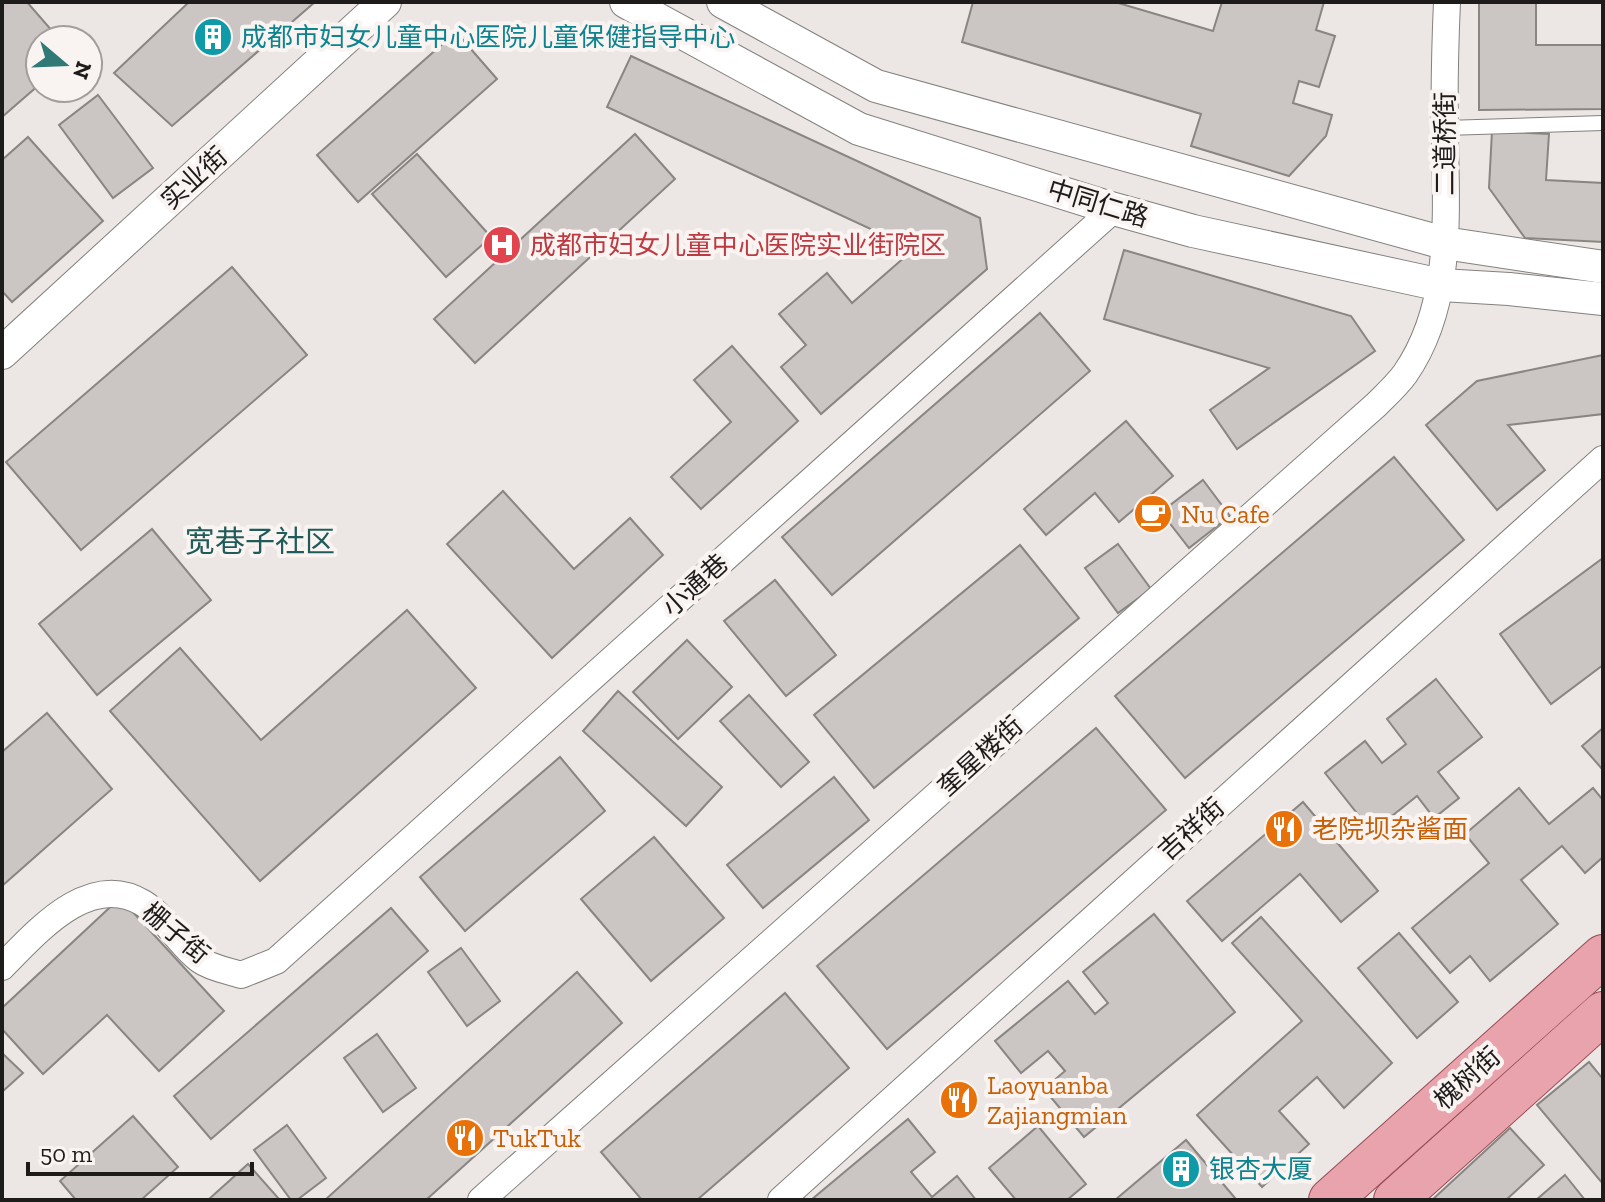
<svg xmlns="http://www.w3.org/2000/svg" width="1605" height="1202" font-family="'Zilla Slab','Noto Sans SC',serif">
	<rect width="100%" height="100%" fill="#ece7e4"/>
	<g fill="#cbc6c3" stroke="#898582" stroke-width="2">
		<polygon points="2,2 27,2 60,40 40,40 40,84 2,117"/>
		<polygon points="189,2 315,2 172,126 114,73"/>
		<polygon points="973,2 1115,2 1213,31 1222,2 1324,2 1316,30 1335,36 1319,87 1299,81 1293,103 1332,115 1326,136 1289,176 1191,146 1201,114 962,42"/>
		<polygon points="1479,2 1536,2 1536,45 1603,45 1603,109 1479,110"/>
		<polygon points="456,32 497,79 358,202 317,155"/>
		<polygon points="631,56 980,218 987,269 821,414 781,367 806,345 779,314 827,273 852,303 914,249 607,107"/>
		<polygon points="98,95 153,168 113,198 59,125"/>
		<polygon points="1492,131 1549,134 1546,180 1603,183 1603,242 1525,238 1489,188"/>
		<polygon points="635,134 675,179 475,363 434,319"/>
		<polygon points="28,137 103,221 12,302 2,291 2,160"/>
		<polygon points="417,154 491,237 446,277 372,194"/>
		<polygon points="1124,250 1351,316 1375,351 1237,449 1210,410 1269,368 1104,319"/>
		<polygon points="232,267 307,355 81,550 6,462"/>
		<polygon points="1040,313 1090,371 832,595 782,537"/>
		<polygon points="732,346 798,421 701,509 671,477 731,422 694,380"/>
		<polygon points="1603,355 1603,414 1508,425 1545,470 1497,510 1426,425 1477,381"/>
		<polygon points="1126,421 1173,476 1119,522 1095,493 1046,535 1024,509"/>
		<polygon points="1394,457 1464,540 1185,778 1115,696"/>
		<polygon points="1203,480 1230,516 1189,548 1161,512"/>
		<polygon points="503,491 574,569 630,518 663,555 552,658 447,544"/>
		<polygon points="152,529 211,600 97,695 39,624"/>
		<polygon points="1118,544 1151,589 1118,613 1085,568"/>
		<polygon points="1020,545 1079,618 874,788 814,715"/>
		<polygon points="1603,558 1603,665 1551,704 1500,634"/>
		<polygon points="775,580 836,655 786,696 724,621"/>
		<polygon points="407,610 476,688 260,881 110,711 180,648 261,740"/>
		<polygon points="687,640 732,687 678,739 633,692"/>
		<polygon points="1436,679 1482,737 1438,772 1459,798 1434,818 1417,796 1372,832 1325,773 1365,741 1382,763 1406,744 1387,719"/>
		<polygon points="618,691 722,787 686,826 583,731"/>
		<polygon points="749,695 809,762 781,787 720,721"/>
		<polygon points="47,713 112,789 2,886 2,752"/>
		<polygon points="1096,728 1166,810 887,1049 817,966"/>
		<polygon points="1603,728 1603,770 1582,746"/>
		<polygon points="560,757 605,811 465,931 420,877"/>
		<polygon points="834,777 869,820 763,908 727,865"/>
		<polygon points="1519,788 1549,824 1593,788 1603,800 1603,857 1585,873 1562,846 1521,880 1558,924 1490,981 1470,956 1450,973 1412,928 1489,863 1465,834"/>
		<polygon points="1303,802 1378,891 1341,922 1300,874 1222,941 1187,901"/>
		<polygon points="654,837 724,918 651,981 581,899"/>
		<polygon points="120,898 224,1011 159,1071 107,1015 43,1074 2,1029 2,1008"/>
		<polygon points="391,908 428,951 211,1139 174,1096"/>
		<polygon points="1154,914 1235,1012 1084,1137 1044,1089 1065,1071 1048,1051 1021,1073 995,1041 1068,981 1095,1014 1108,1003 1083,972"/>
		<polygon points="1261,917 1392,1063 1344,1108 1317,1077 1279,1111 1309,1144 1262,1187 1197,1115 1302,1021 1232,943"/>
		<polygon points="1399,933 1458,1002 1417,1038 1358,968"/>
		<polygon points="461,948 500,1001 467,1026 428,972"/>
		<polygon points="577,972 622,1023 426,1200 325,1200"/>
		<polygon points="785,993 849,1068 697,1200 642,1200 601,1152"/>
		<polygon points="377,1034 416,1088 383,1112 344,1058"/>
		<polygon points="2,1053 23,1073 2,1092"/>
		<polygon points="1589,1062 1603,1079 1603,1184 1537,1105"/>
		<polygon points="133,1116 178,1167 141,1200 76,1200 60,1181"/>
		<polygon points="908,1119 935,1152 911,1172 932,1197 957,1176 976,1200 811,1200"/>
		<polygon points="287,1125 326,1178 297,1200 291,1200 254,1150"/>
		<polygon points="1038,1126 1086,1184 1067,1200 1016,1200 989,1168"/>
		<polygon points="1510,1128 1544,1165 1506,1200 1432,1200"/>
		<polygon points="1186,1140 1235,1198 1233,1200 1115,1200"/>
		<polygon points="248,1164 279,1199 208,1200"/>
		<polygon points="1565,1175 1585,1200 1536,1200"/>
	</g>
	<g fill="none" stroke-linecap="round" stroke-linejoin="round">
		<g stroke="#84807d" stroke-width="16">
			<polyline id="service" points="1445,128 1603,123"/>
		</g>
		<g stroke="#84807d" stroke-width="28">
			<g id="minor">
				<path d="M 2,967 C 36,933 89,870 143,903 C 166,917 179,945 200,960 C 211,968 229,971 241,975 L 276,961 L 1114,209"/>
				<path d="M 481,1200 L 1376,405 C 1386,395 1397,385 1405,374 C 1453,305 1446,216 1445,137 C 1444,92 1445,47 1447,2"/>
				<polyline points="781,1200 1603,459"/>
			</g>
		</g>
		<g stroke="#84807d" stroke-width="34">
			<g id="tertiary">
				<polyline points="626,2 859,129 1114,209 1193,231 1441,285 1509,289 1603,299"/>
				<polyline points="723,2 876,86 1444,243 1603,267"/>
				<polyline points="2,353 385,2"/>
			</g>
		</g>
		<g stroke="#984b56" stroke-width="44">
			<g id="primary">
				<polyline points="1330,1200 1603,956"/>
				<polyline points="1395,1200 1603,1013"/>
			</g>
		</g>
		<use href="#service" stroke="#fff" stroke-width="14"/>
		<use href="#minor" stroke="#fff" stroke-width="26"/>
		<use href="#tertiary" stroke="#fff" stroke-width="32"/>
		<use href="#primary" stroke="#e9a3ac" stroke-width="42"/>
	</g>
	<defs>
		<g id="building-disc" transform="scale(2)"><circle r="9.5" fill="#0f9aa8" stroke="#f9f4f1"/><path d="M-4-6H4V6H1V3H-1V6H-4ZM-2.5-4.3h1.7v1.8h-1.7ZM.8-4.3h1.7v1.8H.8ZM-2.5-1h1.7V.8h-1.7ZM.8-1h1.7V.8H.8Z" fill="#fff"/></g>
		<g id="hospital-disc" transform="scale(2)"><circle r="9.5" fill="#e0444e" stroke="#f9f4f1"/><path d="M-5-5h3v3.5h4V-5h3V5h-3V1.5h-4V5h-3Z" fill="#fff"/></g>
		<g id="cafe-disc" transform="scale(2)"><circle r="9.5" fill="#e8710a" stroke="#f9f4f1"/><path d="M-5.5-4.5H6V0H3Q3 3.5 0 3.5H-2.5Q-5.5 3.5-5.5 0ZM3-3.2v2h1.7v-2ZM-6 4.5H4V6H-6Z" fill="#fff"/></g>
		<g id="restaurant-disc" transform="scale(2)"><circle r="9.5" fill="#e8710a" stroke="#f9f4f1"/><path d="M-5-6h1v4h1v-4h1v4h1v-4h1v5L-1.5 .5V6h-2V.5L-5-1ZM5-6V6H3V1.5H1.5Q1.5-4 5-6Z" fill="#fff"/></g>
	</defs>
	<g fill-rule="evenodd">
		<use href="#building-disc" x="213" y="37"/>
		<use href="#hospital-disc" x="502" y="245"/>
		<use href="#cafe-disc" x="1153" y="514"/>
		<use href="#restaurant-disc" x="1284" y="829"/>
		<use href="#restaurant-disc" x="959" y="1100"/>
		<use href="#restaurant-disc" x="465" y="1138"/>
		<use href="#building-disc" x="1181" y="1169"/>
	</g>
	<g text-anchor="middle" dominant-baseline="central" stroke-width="8" stroke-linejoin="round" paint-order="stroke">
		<g font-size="26" fill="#0d838f" stroke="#f9f4f1" text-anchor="start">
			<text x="241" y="37">成都市妇女儿童中心医院儿童保健指导中心</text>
			<text x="1209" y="1169">银杏大厦</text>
		</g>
		<g font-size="26" fill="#1e1c1b" stroke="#f9f4f1">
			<text transform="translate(1445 144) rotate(-90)">二道桥街</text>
			<text transform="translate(194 178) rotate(-42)">实业街</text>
			<text transform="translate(1098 203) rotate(17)">中同仁路</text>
			<text transform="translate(695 585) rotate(-42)">小通巷</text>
			<text transform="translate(980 756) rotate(-42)">奎星楼街</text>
			<text transform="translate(1191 829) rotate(-42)">吉祥街</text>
			<text transform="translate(176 933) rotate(40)">栅子街</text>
			<text transform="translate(1467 1078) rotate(-42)">槐树街</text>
		</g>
		<g font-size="26" fill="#be3a42" stroke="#f9f4f1" text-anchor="start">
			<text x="530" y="245">成都市妇女儿童中心医院实业街院区</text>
		</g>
		<g font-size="26" fill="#c56008" stroke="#f9f4f1" text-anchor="start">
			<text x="1181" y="514">Nu Cafe</text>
			<text x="1312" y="829">老院坝杂酱面</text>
			<text x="987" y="1085">Laoyuanba<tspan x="987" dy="30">Zajiangmian</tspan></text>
			<text x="493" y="1138">TukTuk</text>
		</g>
		<g font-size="30" fill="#205b59" stroke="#f9f4f1">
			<text x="260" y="542">宽巷子社区</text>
		</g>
	</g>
	<rect width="1605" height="1202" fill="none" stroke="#1e1c1b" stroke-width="8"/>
	<g transform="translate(64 64) rotate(109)"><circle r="38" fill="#f9f4f1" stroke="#a19e9b" stroke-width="2"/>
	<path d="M0-6L14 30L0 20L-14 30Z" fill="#307977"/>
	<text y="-12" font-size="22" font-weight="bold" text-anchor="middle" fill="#1e1c1b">N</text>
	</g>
	<path d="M28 1162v12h224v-12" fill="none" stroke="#1e1c1b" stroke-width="4"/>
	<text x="40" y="1162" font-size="24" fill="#1e1c1b" stroke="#f9f4f1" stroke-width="6" paint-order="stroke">50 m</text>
</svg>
